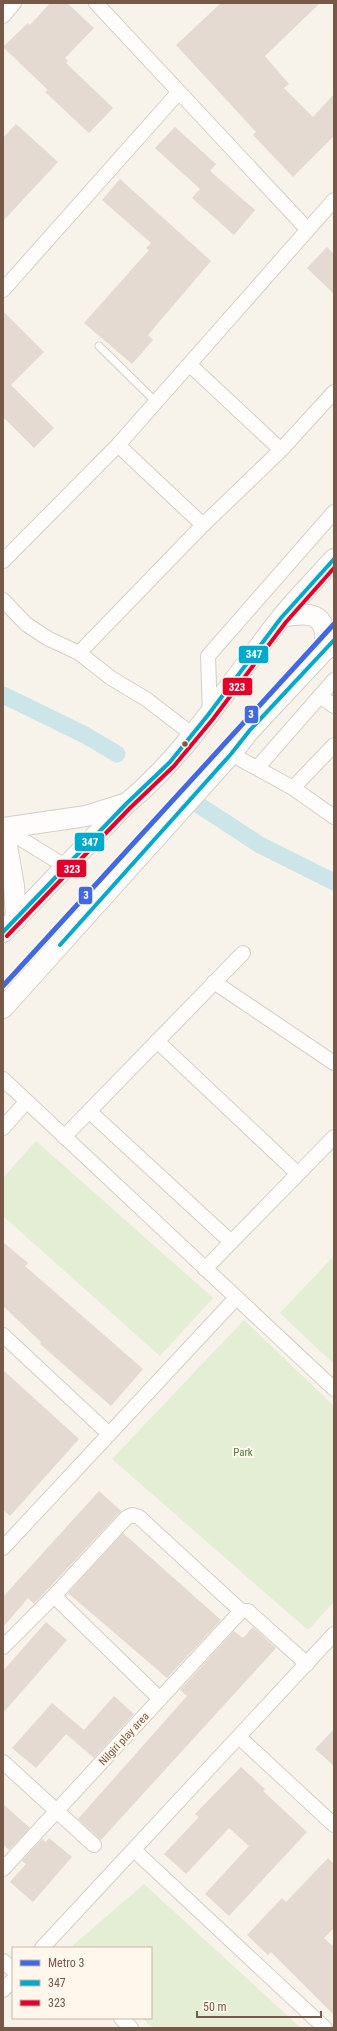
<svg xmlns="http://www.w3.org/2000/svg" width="337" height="2031" font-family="'Roboto Condensed',sans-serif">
	<rect width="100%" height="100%" fill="#f7f2ea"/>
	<g fill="#e3eed4">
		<polygon points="36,1141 213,1298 160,1356 3,1216 3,1178"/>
		<polygon points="334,1256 334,1364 280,1313"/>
		<polygon points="244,1320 334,1406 334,1602 308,1630 112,1459"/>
		<polygon points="144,1884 301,2028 153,2028 142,2018 151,2018 151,1948 70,1948"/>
	</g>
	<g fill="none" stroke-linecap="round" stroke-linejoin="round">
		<g stroke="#cbe5e8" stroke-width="17">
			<polyline points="3,695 85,735 117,754"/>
			<polyline points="191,800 260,845 334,882"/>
		</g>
	</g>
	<g fill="#e4dad1">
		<polygon points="50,3 67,3 94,28 65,58 68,61 66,63 113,108 89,133 45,92 48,90 3,47 28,23 30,25"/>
		<polygon points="221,3 320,3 265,56 289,84 284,88 313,117 334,94 334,136 293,177 253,135 256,132 176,45"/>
		<polygon points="16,124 58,162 3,221 3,138"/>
		<polygon points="175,127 216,164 210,171 255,210 234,235 192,198 200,189 155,148"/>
		<polygon points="120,179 211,261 148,335 153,340 132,364 84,323 149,250 146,248 151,243 102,200"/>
		<polygon points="327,247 334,254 334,294 307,268"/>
		<polygon points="3,311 44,352 11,385 54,428 34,448 3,417"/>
		<polygon points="3,1242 28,1263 25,1266 143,1369 111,1406 40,1344 41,1342 3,1306"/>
		<polygon points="3,1370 79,1439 10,1516 3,1510"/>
		<polygon points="99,1491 121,1511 34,1604 28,1598 3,1627 3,1597"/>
		<polygon points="123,1533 221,1620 167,1678 68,1593"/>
		<polygon points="46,1622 67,1640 3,1713 3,1671"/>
		<polygon points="253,1627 276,1648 101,1840 78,1819 187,1696 180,1690 234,1631 243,1638"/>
		<polygon points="114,1696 134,1714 94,1758 66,1734 36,1768 12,1748 52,1703 84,1730"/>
		<polygon points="334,1729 334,1766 315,1749"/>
		<polygon points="241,1767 265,1789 263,1791 307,1832 229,1916 205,1894 249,1846 229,1828 186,1874 164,1854 199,1817 195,1814"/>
		<polygon points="3,1804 30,1828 9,1850 3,1844"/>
		<polygon points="49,1838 72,1857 33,1902 10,1882 26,1864 22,1861 42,1839 46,1842"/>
		<polygon points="328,1858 334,1864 334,1928 324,1938 334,1947 334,2015 271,1952 268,1955 247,1935 282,1898 286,1902"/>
	</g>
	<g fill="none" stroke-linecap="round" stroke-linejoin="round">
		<g stroke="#d6cec6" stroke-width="9">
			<polyline id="lane" points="99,346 156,402"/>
		</g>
		<g stroke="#d6cec6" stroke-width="16">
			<g id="street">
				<polyline points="96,3 307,229"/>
				<polyline points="3,16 14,3"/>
				<polyline points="3,290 178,93"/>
				<polyline points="190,365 281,450"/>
				<polyline points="118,445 203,525"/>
				<polyline points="3,561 118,445 334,200"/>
				<polyline points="3,600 26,624 47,638 79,653 111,678 146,699 193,735"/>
				<polyline points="79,653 203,525 281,450 334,392"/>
				<polyline points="320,696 334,706"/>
				<polyline points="210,713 208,656 334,512"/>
				<polyline points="231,754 293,788 334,817"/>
				<polyline points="257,768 334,680"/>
				<polyline points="293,788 334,745"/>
				<polyline points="3,828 65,866"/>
				<polyline points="214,982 334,1063"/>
				<polyline points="157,1041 298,1174"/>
				<polyline points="3,1079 334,1389"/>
				<polyline points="89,1111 231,1242"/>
				<polyline points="3,1128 26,1102"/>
				<polyline points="64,1137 243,953"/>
				<polyline points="205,1269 334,1137"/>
				<polyline points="3,1335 109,1434"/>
				<polyline points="3,1548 236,1298"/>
				<polyline points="54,1596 160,1699"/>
				<polyline points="3,1647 54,1596 126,1518 132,1515 139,1517 241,1611"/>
				<polyline points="239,1737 334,1825"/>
				<polyline points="3,1762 94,1845"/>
				<polyline points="134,1850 325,2028"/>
				<polyline points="3,1869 241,1611 248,1611 307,1664"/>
				<polyline points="42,1948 334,1634"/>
				<polyline points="3,1961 13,1970"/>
				<polyline points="3,1990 13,1980"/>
				<polyline points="121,2018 131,2028"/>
			</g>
		</g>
		<g stroke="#d6cec6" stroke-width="22">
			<g id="secondary">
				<path d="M 282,617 C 314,611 328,614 325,650"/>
				<polyline points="16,920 14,886 4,828 86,816 124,804"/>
				<path d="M 3,932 L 126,804 C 189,752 231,681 281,618 C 298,597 317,578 334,559"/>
				<polyline points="3,1008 231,754 250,730 334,640"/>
			</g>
		</g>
		<use href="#lane" stroke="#fefdfc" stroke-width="7"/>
		<use href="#street" stroke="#fefdfc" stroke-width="14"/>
		<use href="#secondary" stroke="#fefdfc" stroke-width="20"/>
		<g stroke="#fff7eb" stroke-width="7">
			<g id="bus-1">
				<polyline points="3,932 126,804 170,762 208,715 281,618 334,559"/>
				<polyline points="60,945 231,754 250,730 334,640"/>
			</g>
		</g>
		<g stroke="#fff7eb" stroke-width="7">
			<polyline id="bus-2" points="7,936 130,808 174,766 213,719 286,622 334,568"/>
		</g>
		<use href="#bus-1" stroke="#00a9ce" stroke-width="4"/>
		<use href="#bus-2" stroke="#e4002b" stroke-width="4"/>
		<g stroke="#fff7eb" stroke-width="8">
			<polyline id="metro-1" points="3,986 334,624"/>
		</g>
		<use href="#metro-1" stroke="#4169e1" stroke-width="5"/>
	</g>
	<circle fill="#765948" stroke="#fff7eb" stroke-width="1.5" cx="185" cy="744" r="3.5"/>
	<g text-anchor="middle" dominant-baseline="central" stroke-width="4" stroke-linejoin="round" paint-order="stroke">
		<g font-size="11" fill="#527d40" stroke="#fff7eb">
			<text x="243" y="1452">Park</text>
		</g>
		<g font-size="11" fill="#765948" stroke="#fff7eb">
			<text transform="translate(124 1739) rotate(-47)">Nilgiri play area</text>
		</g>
	</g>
	<g stroke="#fff7eb" stroke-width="1.5">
		<rect x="238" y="645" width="31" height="19" rx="4" fill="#00a9ce"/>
		<rect x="222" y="677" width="31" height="19" rx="4" fill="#e4002b"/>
		<rect x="244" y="705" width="15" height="19" rx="4" fill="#4169e1"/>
		<rect x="74" y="832" width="31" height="20" rx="4" fill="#00a9ce"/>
		<rect x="56" y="859" width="31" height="19" rx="4" fill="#e4002b"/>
		<rect x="78" y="886" width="15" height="19" rx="4" fill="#4169e1"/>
	</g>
	<g font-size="11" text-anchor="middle" font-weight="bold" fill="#fff">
		<text x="254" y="658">347</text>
		<text x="237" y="691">323</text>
		<text x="251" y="718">3</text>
		<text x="90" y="846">347</text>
		<text x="72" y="873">323</text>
		<text x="86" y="899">3</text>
	</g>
	<rect width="337" height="2031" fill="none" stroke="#765948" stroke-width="8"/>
	<rect x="12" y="1947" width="140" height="72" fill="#fff7eb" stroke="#c8b8aa"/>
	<rect x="20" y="1960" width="20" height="6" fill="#4169e1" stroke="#c8b8aa"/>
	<text x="48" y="1967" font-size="12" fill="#765948">Metro 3</text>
	<rect x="20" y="1980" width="20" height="6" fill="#00a9ce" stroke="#c8b8aa"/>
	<text x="48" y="1987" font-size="12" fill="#765948">347</text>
	<rect x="20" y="2000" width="20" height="6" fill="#e4002b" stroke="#c8b8aa"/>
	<text x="48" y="2007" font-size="12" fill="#765948">323</text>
	<path d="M197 2011v6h124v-6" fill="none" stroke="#765948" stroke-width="2"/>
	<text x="203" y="2011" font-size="12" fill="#765948" stroke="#fff7eb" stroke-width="3" paint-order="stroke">50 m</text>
</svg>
